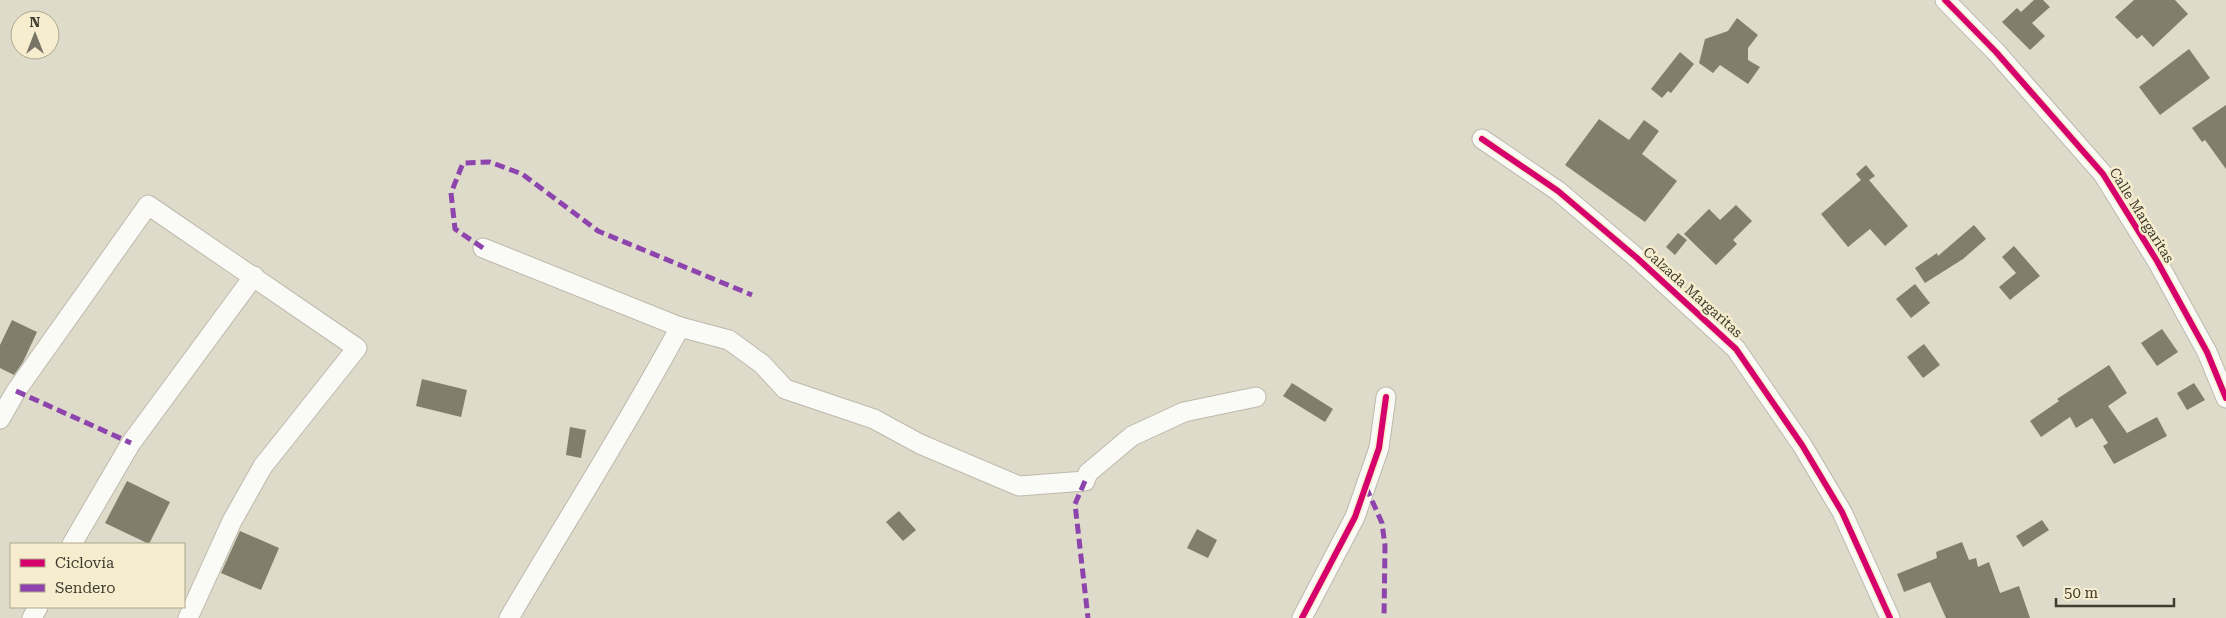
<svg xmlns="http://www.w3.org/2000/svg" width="2226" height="618" font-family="'Roboto Serif',serif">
	<rect width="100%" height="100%" fill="#dfdbca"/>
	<g fill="#827e6c">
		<polygon points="2034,0 2043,0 2050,7 2032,23 2045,36 2030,50 2002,22 2017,8 2021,12"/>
		<polygon points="2134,0 2175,0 2188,14 2153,47 2142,35 2137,39 2115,17"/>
		<polygon points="1737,18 1758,35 1748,48 1748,60 1760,67 1748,84 1720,65 1713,73 1699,63 1705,39 1728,31"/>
		<polygon points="2189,49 2210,78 2160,115 2139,87"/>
		<polygon points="1680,52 1694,64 1671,93 1668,91 1662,98 1651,89"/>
		<polygon points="2226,105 2226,169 2205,140 2202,142 2192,128"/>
		<polygon points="1599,119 1629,140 1644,120 1659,131 1642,154 1677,181 1645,222 1565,165"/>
		<polygon points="1866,165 1875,176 1869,180 1908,226 1885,246 1870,229 1848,247 1821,214 1861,180 1856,174"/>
		<polygon points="1736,205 1752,221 1733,240 1737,244 1716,265 1684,234 1709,209 1720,220"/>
		<polygon points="1974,225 1986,239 1963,259 1925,283 1915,268 1937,253 1938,256"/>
		<polygon points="1678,233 1687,240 1675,255 1666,247"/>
		<polygon points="2014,246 2040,276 2010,300 1999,287 2016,273 2002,257"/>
		<polygon points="1915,284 1930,303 1911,318 1896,299"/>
		<polygon points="12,320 37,332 23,362 14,375 0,368 0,345"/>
		<polygon points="2162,329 2178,352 2157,366 2141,343"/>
		<polygon points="1924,344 1940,365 1923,378 1907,357"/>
		<polygon points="2109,365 2127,393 2108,406 2127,433 2157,417 2167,436 2114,464 2103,446 2108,443 2092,418 2076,428 2070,417 2041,437 2030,421 2059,401 2057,399"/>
		<polygon points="422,379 467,390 461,417 416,406"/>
		<polygon points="1292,383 1333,409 1325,422 1283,396"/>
		<polygon points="2194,383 2205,400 2187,410 2177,393"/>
		<polygon points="570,427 586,430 581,458 566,455"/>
		<polygon points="127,481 170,502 149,544 105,523"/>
		<polygon points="899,511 916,530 903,541 886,522"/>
		<polygon points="2042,520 2049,530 2023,547 2016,536"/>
		<polygon points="1197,529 1217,540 1208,558 1187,548"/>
		<polygon points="240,531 279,548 261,590 221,573"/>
		<polygon points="1962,542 1969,560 1976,558 1978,567 1989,562 2000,593 2019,586 2030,618 1946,618 1930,582 1904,592 1897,574 1937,558 1936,552"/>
	</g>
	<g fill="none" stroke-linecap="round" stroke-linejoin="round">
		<g stroke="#bdb9ac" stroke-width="21">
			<g id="minor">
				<polyline points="1945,0 1996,52 2103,174 2157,261 2207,352 2226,398"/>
				<polyline points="1482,139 1558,191 1637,258 1736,349 1802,445 1842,512 1890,618"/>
				<polyline points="483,248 680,327 729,340 762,364 785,389 874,419 920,444 1019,486 1085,481 1088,473 1132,436 1184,412 1256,397"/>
				<polyline points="0,419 16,391 148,205 357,348 263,466 232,521 188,618"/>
				<polyline points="72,544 131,443 254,276"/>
				<polyline points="32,618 38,607"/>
				<path d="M 509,618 C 566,521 627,426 680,327"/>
				<polyline points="1302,618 1355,517 1379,448 1386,397"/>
			</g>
		</g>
		<use href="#minor" stroke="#fafaf7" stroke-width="19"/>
		<g stroke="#8e44ad" stroke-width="5" stroke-dasharray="10 5" stroke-linecap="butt">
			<polyline points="483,248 455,229 451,193 463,163 490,162 522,174 598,231 752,295"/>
			<polyline points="16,391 131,443"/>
			<polyline points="1085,481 1075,504 1088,618"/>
			<polyline points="1366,487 1382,523 1385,546 1384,618"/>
		</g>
		<g stroke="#f6edce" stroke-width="9">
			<g id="cycleway">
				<polyline points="1945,0 1996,52 2103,174 2157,261 2207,352 2226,398"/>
				<polyline points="1482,139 1558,191 1637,258 1736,349 1802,445 1842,512 1890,618"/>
				<polyline points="1302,618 1355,517 1379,448 1386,397"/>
			</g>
		</g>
		<use href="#cycleway" stroke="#d6006c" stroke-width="6"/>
	</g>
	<g text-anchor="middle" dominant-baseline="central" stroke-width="5" stroke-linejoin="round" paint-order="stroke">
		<g font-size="14" fill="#403d31" stroke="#f6edce">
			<text transform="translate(2142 215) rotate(58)">Calle Margaritas</text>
			<text transform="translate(1693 292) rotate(42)">Calzada Margaritas</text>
		</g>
	</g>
	<rect x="10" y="543" width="175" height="65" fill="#f6edce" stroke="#ada78f"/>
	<rect x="20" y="559" width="25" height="8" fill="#d6006c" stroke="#ada78f"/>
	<text x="55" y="568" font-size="15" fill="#403d31">Ciclovía</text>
	<rect x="20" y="584" width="25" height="8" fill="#8e44ad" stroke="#ada78f"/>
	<text x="55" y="593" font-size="15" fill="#403d31">Sendero</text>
	<g transform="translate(35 35)"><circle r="24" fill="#f6edce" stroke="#ada78f"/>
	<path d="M0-4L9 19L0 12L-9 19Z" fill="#787467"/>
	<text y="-8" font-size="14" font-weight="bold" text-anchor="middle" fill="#403d31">N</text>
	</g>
	<path d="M2056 598v8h118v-8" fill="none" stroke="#403d31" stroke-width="2.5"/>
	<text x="2064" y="598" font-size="15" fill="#403d31" stroke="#f6edce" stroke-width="4" paint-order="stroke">50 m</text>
</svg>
